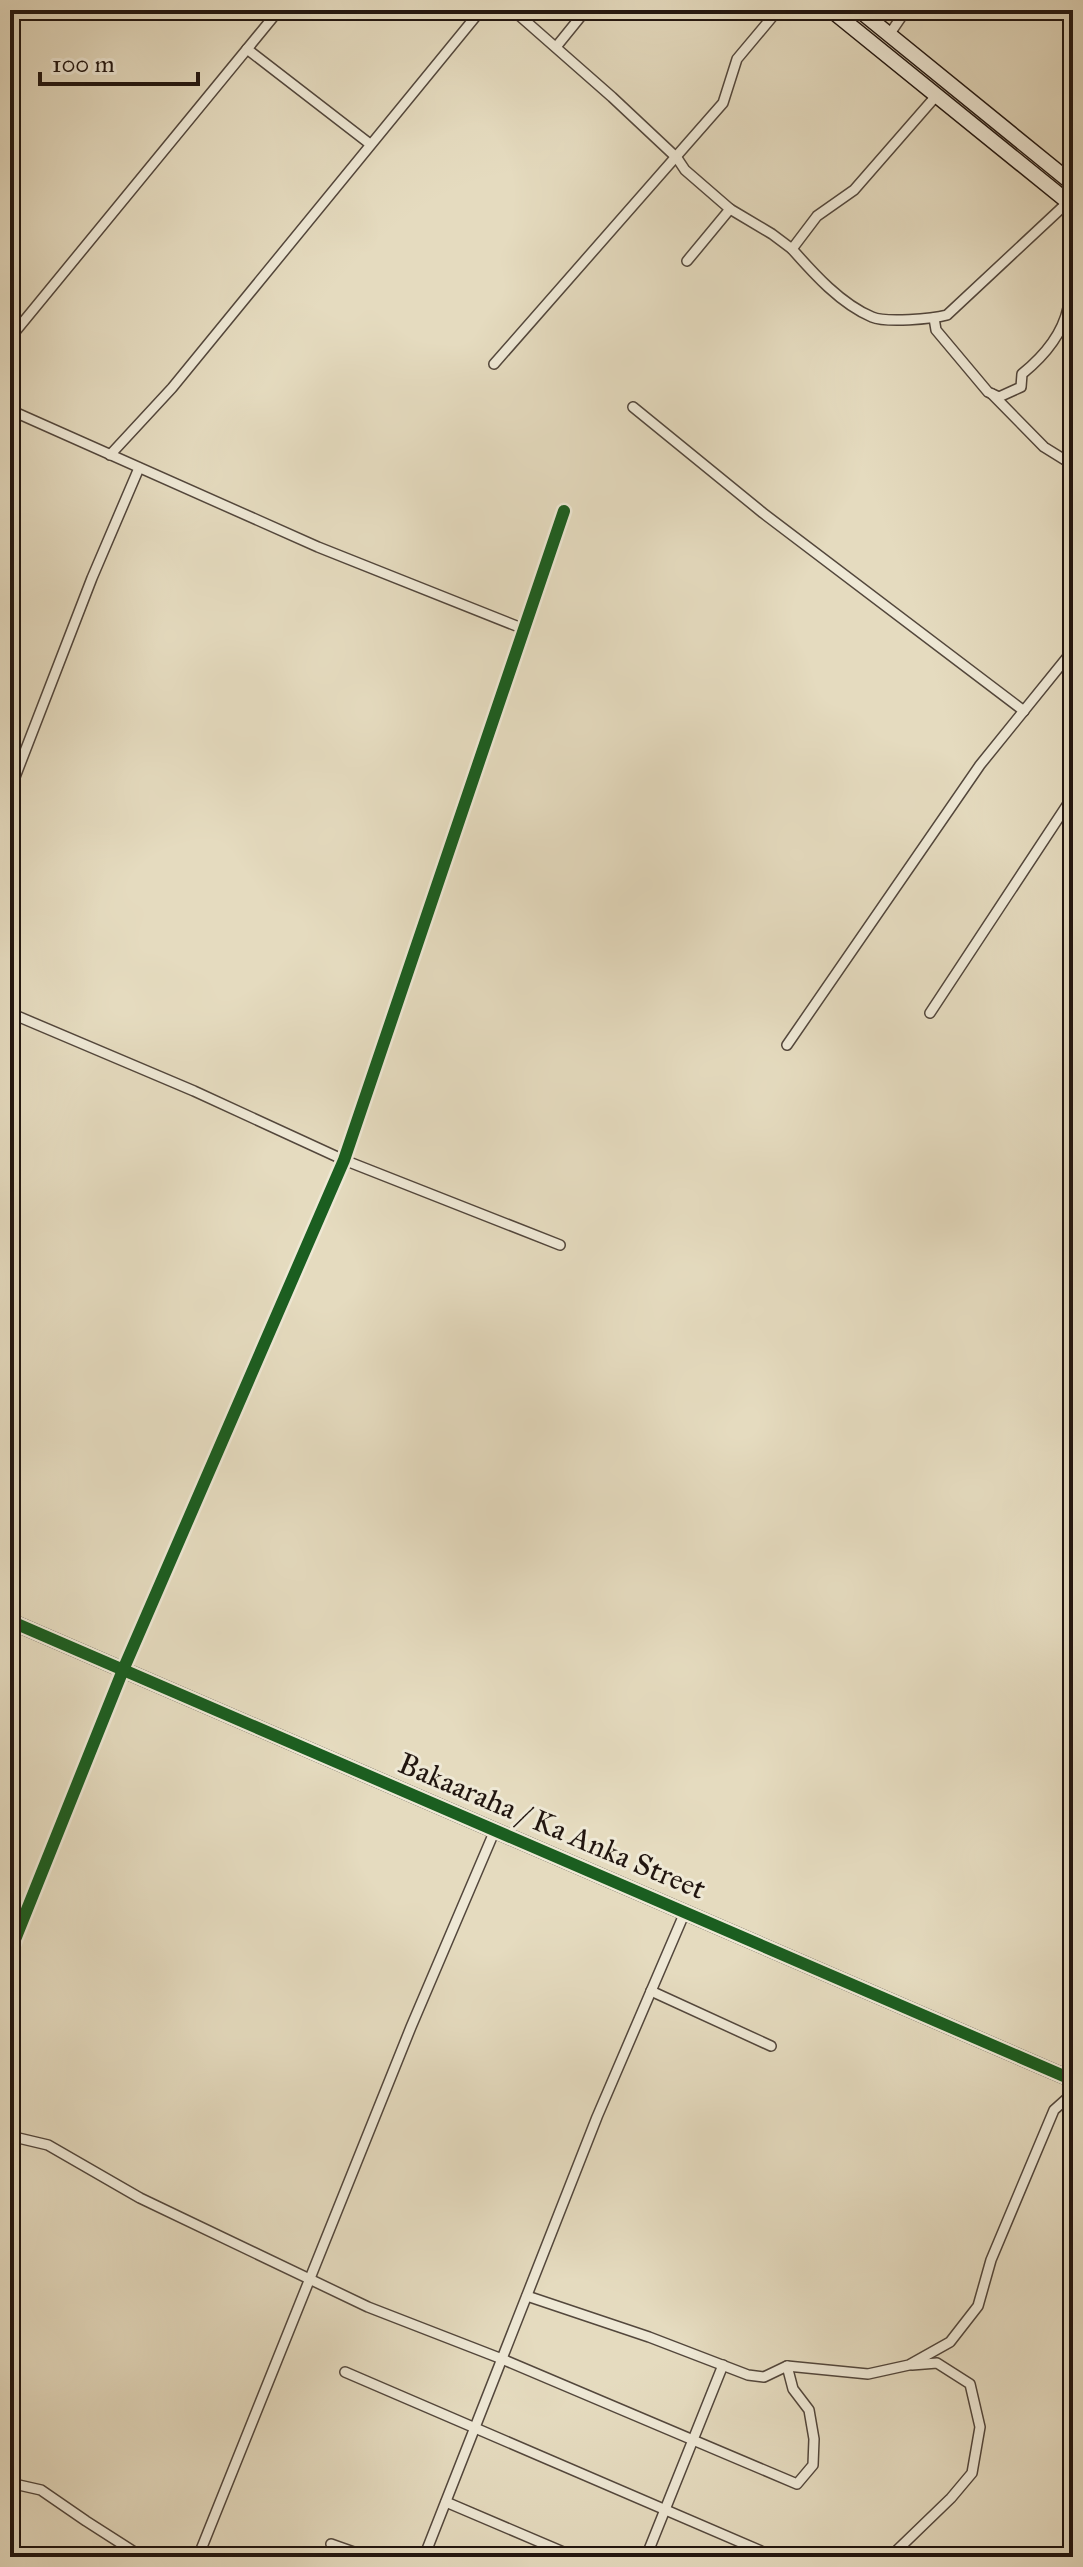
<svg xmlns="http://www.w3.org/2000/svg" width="1083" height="2567" font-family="'IM FELL Great Primer',serif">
	<rect width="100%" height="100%" fill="#e5dbbf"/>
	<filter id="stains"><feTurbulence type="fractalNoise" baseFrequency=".0025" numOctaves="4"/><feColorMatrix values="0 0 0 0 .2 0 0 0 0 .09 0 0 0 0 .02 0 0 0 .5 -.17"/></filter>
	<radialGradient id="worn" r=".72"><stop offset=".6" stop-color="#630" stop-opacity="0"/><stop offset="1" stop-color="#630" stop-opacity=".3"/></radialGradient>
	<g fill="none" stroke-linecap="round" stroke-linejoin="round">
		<g stroke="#53473c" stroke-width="12">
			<g id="street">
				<polyline points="513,10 612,97 677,158 685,170 730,209 687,261"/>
				<polyline points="889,35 906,10"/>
				<polyline points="556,47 586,10"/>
				<polyline points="247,49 370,144"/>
				<polyline points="730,209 772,234 792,249 817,216 854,190 936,96"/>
				<path d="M 792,249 C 814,274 841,304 872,317 C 886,323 932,319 947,315 L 1068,202"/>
				<path d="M 934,318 L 936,330 L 988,392 L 999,397 L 1021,387 L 1022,374 C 1043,357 1062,335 1068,308 C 1071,299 1068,291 1073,283"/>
				<polyline points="10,338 279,10"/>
				<polyline points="494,364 723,103 737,59 778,10"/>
				<polyline points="992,394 1044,447 1073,465"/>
				<polyline points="633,407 763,513 1024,711"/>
				<polyline points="10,410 318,547 524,629"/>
				<polyline points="110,455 172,388 481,10"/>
				<polyline points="10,790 92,578 139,468"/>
				<polyline points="10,1013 194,1091 344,1160 560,1245"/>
				<polyline points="930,1013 1073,796"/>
				<polyline points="787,1045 980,765 1073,650"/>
				<polyline points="10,1952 123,1670 344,1160 564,511"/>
				<polyline points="651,1991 771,2046"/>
				<polyline points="10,2136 48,2145 140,2198 368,2307 502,2359 797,2484 813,2465 814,2439 809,2410 793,2389 787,2366"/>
				<polyline points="527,2296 649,2337 748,2375 764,2377 787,2366 868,2374 909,2365 950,2342 978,2306 991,2260 1054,2110 1073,2093"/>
				<polyline points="345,2372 775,2557"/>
				<polyline points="10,2483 41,2490 86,2521 136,2553 149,2557"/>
				<polyline points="446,2502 575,2557"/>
				<polyline points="331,2544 368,2557"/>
				<polyline points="198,2557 411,2027 495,1830"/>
				<polyline points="424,2557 597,2117 685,1912"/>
				<polyline points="646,2557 723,2365"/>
				<polyline points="890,2557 951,2498 972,2473 980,2427 970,2384 937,2363 912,2365"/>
			</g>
		</g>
		<g stroke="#221610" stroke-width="17">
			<g id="secondary">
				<polyline points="831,10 1073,206"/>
				<polyline points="859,10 1073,184"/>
				<polyline points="10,1621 1073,2080"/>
			</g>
		</g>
		<use href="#street" stroke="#eee8d5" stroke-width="9"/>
		<use href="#secondary" stroke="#eee8d5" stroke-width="14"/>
		<g stroke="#eee8d5" stroke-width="17">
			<g id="cycleway">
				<polyline points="10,1621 1073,2080"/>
				<polyline points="10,1952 123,1670 344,1160 564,511"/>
			</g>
		</g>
		<use href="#cycleway" stroke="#1b5e20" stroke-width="12"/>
	</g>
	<g text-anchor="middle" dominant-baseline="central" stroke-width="6" stroke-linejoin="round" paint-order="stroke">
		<g font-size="30" fill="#221610" stroke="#eee8d5">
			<text transform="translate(552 1826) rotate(23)">Bakaaraha / Ka Anka Street</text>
		</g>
	</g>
	<rect width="1083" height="2567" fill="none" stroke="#e5dbbf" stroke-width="40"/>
	<rect x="12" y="12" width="1059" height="2543" fill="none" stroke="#221610" stroke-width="4"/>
	<rect x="20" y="20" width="1043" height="2527" fill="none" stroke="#221610" stroke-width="2"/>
	<path d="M40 72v12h158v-12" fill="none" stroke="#221610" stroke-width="4"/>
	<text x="52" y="72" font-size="24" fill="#221610" stroke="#eee8d5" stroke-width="6" paint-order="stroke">100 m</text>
	<rect width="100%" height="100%" filter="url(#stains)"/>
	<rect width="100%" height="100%" fill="url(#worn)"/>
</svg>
